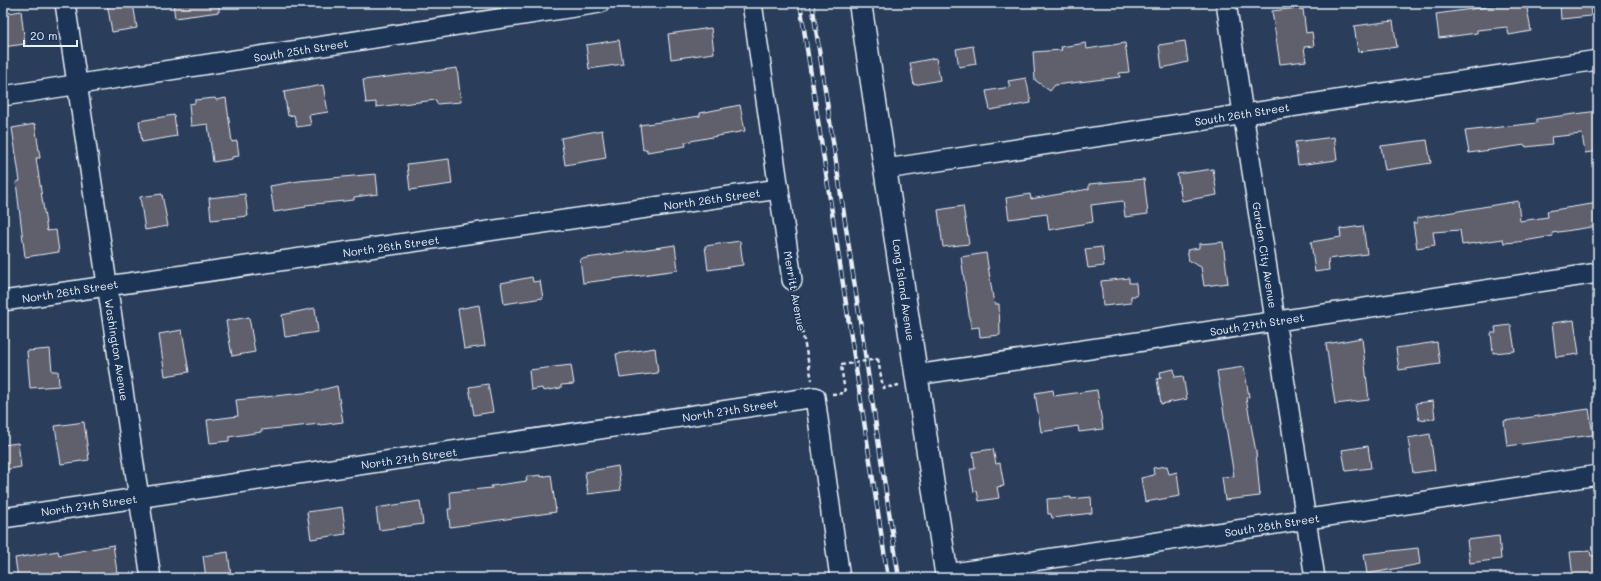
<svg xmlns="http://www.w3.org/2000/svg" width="1601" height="581" font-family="Mali,sans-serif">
	<rect width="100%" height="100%" fill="#2a3d5b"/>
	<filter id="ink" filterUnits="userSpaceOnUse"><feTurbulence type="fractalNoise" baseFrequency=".025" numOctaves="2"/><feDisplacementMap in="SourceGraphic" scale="8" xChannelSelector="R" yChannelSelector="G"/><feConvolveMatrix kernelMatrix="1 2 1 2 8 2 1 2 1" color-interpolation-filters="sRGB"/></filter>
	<g filter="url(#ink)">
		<g fill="#605e6c" stroke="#e8f1f8">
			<polygon points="107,3 133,3 137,28 112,32"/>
			<polygon points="173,3 219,3 219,12 175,18"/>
			<polygon points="1501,3 1526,3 1531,31 1509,35 1507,27 1477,30 1477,33 1439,38 1436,14 1501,5"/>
			<polygon points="1560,3 1590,3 1591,16 1561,19"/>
			<polygon points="1298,8 1299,10 1303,9 1306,33 1312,32 1314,46 1304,47 1306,61 1280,64 1272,11"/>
			<polygon points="21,11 25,44 3,47 3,14"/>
			<polygon points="1393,21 1397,47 1358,52 1354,26"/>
			<polygon points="711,28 714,53 671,59 668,34"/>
			<polygon points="619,40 623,64 589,69 586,45"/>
			<polygon points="1185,41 1188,62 1162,68 1159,45"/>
			<polygon points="1086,43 1087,49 1125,43 1129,72 1119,73 1120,77 1055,85 1050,91 1035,80 1033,52 1062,50 1061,47"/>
			<polygon points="973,46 976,64 959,67 956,49"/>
			<polygon points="936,58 940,80 914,85 910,63"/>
			<polygon points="457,68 461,102 437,104 436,100 376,107 376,102 366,103 363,80"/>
			<polygon points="1026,78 1031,103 990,110 986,91 1010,87 1008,81"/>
			<polygon points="323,85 328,112 309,115 311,125 297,127 294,115 288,116 284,92"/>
			<polygon points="215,98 216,100 226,98 232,142 237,141 239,156 232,157 232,159 213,162 208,124 191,126 189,104 195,103 195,100"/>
			<polygon points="740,105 745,131 685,142 686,146 647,152 647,149 643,150 640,125 700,116 700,113"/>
			<polygon points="1598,111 1598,151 1585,153 1582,134 1551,137 1552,144 1526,147 1525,145 1469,153 1465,131 1537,123 1537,119"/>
			<polygon points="174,115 177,136 142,142 139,121"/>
			<polygon points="35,124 40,158 36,158 47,231 56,230 59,252 25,257 16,182 20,181 12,128"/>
			<polygon points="602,130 606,158 565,165 561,138"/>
			<polygon points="1334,137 1337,160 1298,165 1295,142"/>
			<polygon points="1427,140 1431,163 1385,170 1381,146"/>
			<polygon points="449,159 452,184 410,190 407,164"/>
			<polygon points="1213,169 1217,195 1182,201 1177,174"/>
			<polygon points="376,174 378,194 354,197 354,200 305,205 306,207 274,212 270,186 299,181"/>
			<polygon points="1144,179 1148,214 1125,217 1123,201 1091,205 1093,222 1049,230 1047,214 1009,219 1006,198 1030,194 1031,199 1089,189 1089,184"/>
			<polygon points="162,194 168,226 145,230 140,197"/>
			<polygon points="245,194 248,216 211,220 209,198"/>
			<polygon points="1518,201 1520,221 1548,217 1547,211 1598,203 1598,226 1552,233 1553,236 1518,242 1504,243 1503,239 1462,245 1460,230 1433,232 1435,245 1417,248 1413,223 1417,223 1417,218"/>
			<polygon points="963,206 969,244 943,247 938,210"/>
			<polygon points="1363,226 1367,254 1328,259 1329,270 1315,272 1311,242 1341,237 1340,229"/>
			<polygon points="740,241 743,265 708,270 705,246"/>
			<polygon points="1223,242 1228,283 1204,286 1201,267 1189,261 1187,250 1199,248 1199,244"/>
			<polygon points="675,245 678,270 583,283 580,259"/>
			<polygon points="1102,247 1104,266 1088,268 1085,249"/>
			<polygon points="986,253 994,304 999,304 1000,335 980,337 979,327 971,328 961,257"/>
			<polygon points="532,277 533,282 540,281 543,298 504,304 501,283"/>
			<polygon points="1129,278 1129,283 1136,283 1137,296 1131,296 1131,303 1103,306 1101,281"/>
			<polygon points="479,305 485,346 464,349 458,309"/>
			<polygon points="315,308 318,332 285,337 282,315"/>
			<polygon points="249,317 255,352 232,356 226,321"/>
			<polygon points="1574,320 1579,354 1556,357 1552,323"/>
			<polygon points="1511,325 1515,351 1493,353 1491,333 1496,333 1495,327"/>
			<polygon points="182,330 189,372 165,376 159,334"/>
			<polygon points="1362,338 1369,400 1335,404 1326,344"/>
			<polygon points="1437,342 1440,364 1399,370 1396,348"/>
			<polygon points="655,348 658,373 620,378 616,354"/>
			<polygon points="50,349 52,371 58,371 59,386 30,388 27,351"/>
			<polygon points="571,365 574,384 561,385 561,388 543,391 542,388 531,390 529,370"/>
			<polygon points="1244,367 1249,397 1246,398 1256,452 1260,496 1225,500 1222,477 1234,476 1217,371"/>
			<polygon points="1174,369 1175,377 1183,376 1187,399 1161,404 1157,379 1161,378 1160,372"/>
			<polygon points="488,384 493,412 474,415 469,387"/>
			<polygon points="337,386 343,422 320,425 320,424 261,430 261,432 229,437 229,441 210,443 207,420 238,416 236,400 313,392"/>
			<polygon points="1053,390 1054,396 1097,390 1103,429 1079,432 1078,426 1041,432 1035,393"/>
			<polygon points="1433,401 1435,418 1419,420 1416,403"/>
			<polygon points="1589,409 1593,435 1507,446 1504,421"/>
			<polygon points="84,422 89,460 61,464 55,426"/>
			<polygon points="1430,434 1435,470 1413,473 1408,438"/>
			<polygon points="18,443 21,467 3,470 3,445"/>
			<polygon points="1368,446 1371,468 1346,471 1342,450"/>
			<polygon points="993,449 996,464 1000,463 1004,486 997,487 999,498 979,501 977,491 974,492 970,469 975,469 973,452"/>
			<polygon points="618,466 621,490 588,494 585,472"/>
			<polygon points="1167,466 1169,474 1177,472 1180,496 1145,502 1141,478 1154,475 1153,468"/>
			<polygon points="541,475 541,477 551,475 556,512 450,527 448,509 451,509 450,492 492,488 491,486 527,481 526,477"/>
			<polygon points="1071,497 1071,499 1091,497 1092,513 1052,518 1051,514 1048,514 1047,499"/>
			<polygon points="420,501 423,524 379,530 376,508"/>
			<polygon points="342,507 346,534 311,539 307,512"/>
			<polygon points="1499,536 1501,559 1470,563 1467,540"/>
			<polygon points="113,545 117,572 106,574 107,578 76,578 75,575 54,578 18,578 15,558 58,551 59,555"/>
			<polygon points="1418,548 1420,564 1367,574 1364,554"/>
			<polygon points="1590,551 1591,556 1598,555 1598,577 1573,578 1570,552"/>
			<polygon points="228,552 231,576 206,578 203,556"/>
		</g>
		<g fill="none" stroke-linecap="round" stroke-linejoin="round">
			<g stroke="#e8f1f8" stroke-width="22">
				<g id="street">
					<polyline points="65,3 151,578"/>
					<polyline points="752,3 792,280"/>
					<polyline points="1226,3 1315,578"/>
					<polyline points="3,96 600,3"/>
					<polyline points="886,169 1598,60"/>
					<polyline points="3,301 779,189"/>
					<polyline points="916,375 1598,273"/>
					<polyline points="3,518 815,397 840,578"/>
					<polyline points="947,574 1598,475"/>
				</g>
			</g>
			<g stroke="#e8f1f8" stroke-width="25">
				<polyline id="secondary" points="860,3 947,578"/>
			</g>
			<g stroke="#e8f1f8" stroke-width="2.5" stroke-dasharray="4 3" stroke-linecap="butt">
				<polyline points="795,296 812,380"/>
				<polyline points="878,359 883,388 899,385"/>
				<polyline points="832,394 845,393 841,365"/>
			</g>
			<use href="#street" stroke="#1d3557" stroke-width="19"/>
			<use href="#secondary" stroke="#1d3557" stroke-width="22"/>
			<g stroke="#e8f1f8" stroke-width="4.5">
				<g id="rail">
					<polyline points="800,3 888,578"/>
					<polyline points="812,3 899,578"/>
				</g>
			</g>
			<use href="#rail" stroke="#1d3557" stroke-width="3" stroke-dasharray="9" stroke-linecap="butt"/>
			<polyline stroke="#e8f1f8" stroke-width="2.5" stroke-dasharray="4 3" stroke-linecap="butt" points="841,365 878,359"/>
		</g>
	</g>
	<g text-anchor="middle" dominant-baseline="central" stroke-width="3" stroke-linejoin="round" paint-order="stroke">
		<g font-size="11" fill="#e8f1f8" stroke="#1d3557">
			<text transform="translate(301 50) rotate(-9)">South 25th Street</text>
			<text transform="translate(1242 114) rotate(-9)">South 26th Street</text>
			<text transform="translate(712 199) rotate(-8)">North 26th Street</text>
			<text transform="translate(391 246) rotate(-8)">North 26th Street</text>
			<text transform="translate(1265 255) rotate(81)">Garden City Avenue</text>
			<text transform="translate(904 290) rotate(82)">Long Island Avenue</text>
			<text transform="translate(70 291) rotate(-9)">North 26th Street</text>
			<text transform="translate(795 291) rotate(80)">Merritt Avenue</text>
			<text transform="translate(1257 324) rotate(-9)">South 27th Street</text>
			<text transform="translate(117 350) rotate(81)">Washington Avenue</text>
			<text transform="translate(730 410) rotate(-9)">North 27th Street</text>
			<text transform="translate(409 458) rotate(-8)">North 27th Street</text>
			<text transform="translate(89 505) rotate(-8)">North 27th Street</text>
			<text transform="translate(1272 525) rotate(-9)">South 28th Street</text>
		</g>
	</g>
	<rect width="1601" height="581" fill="none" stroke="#1d3557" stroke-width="16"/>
	<rect x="8" y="8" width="1585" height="565" fill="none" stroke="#e8f1f8" stroke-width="1.5" filter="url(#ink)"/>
	<path d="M24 40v6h53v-6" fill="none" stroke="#e8f1f8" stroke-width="2"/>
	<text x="30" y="40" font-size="12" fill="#e8f1f8" stroke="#1d3557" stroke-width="3" paint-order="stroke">20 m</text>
</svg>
